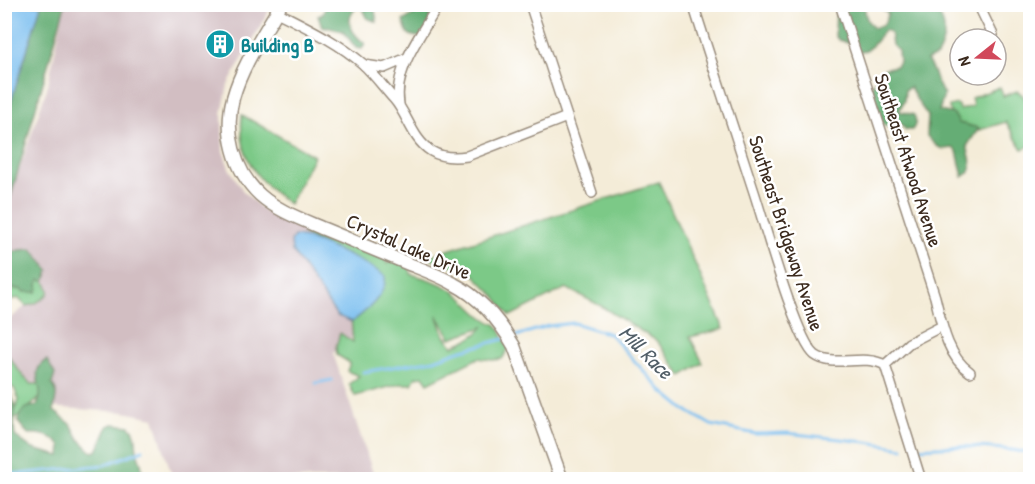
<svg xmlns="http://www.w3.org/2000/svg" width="1035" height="484" font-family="'Patrick Hand',sans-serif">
	<rect width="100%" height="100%" fill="#fff"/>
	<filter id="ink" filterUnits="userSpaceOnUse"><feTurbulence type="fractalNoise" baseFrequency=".0167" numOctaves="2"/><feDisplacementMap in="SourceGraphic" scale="12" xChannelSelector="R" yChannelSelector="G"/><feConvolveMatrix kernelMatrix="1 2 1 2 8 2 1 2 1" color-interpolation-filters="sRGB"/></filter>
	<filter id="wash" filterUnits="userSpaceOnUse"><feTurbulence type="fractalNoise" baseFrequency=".008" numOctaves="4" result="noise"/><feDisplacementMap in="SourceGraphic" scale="24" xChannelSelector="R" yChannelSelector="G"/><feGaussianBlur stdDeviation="1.35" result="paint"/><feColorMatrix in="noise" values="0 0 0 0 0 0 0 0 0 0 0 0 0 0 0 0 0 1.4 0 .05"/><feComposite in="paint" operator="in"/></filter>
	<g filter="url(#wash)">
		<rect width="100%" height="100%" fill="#f4ecd8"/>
		<polygon fill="#d2bec2" points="65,5 272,5 228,85 222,114 223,151 229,168 243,191 265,212 402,271 368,324 333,353 375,479 173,479 154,418 124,412 45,407 15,383 5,361 4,324 47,288 16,256 5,254 5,212 47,88"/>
		<g fill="#7cc987" stroke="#5c7a52" stroke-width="1.5" fill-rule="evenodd">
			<path d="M 1000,87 L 1003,96 L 1017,91 C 1035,100 1030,129 1030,146 L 1022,149 L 1006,122 L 962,135 L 950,114 L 949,106 L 957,104 L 960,110 L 973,106 L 971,98 Z"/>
			<path d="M 242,115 L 314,156 L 289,204 C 256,181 238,156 242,115 Z"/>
			<polygon points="659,182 724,329 690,337 703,363 682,376 657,341 601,306 566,288 510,316 494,295 473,274 426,257"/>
			<path d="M 306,224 L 382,249 L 387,264 L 397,256 L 407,260 L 411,274 C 428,279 445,284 459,295 C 472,306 481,319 497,325 L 509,348 L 502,359 L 492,360 L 478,358 L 428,383 L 423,376 L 416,377 L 412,384 L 400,384 L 355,396 L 349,384 L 359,376 L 347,371 L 350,363 L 337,355 L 336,347 L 340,333 L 353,342 L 351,317 L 379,272 L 303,234 ZM 437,315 L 451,338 L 483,327 C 476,337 464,341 453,346 L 445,336 Z"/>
			<path d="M 39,279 L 45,281 L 49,290 L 48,294 C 42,300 34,305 26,306 L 18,298 L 5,303 L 4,288 L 20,289 L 24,292 Z"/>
			<polygon points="4,350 23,376 31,384 41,384 43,395 18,417 12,418 19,400 14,388 5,386"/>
		</g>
		<g fill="#65ad74" stroke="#506c49" stroke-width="1.5">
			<polygon points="41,5 65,5 5,217 5,121"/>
			<path d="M 326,5 L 374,5 L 377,22 L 367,18 L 363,8 L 357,7 C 342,21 353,34 365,44 L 362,49 L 356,48 L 343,31 L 322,26 L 318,16 L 323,14 Z"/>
			<path d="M 387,5 L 440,5 L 429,18 L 429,29 L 422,37 C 408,37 407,34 403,21 L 413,15 L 415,10 C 407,1 400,9 391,8 Z"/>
			<path d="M 836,5 L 864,5 C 866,14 865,21 874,28 L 884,24 L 888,14 L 879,5 L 918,5 L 921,14 L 939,15 C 948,28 944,43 937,56 L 927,60 C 934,71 937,84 944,95 L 939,111 L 954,114 L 959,123 L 979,128 L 967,146 C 970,158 976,170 963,177 L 957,151 L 953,148 C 939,151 936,146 927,136 L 928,116 L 918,102 L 910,87 L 905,90 L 904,101 L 899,111 L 914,115 C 917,121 916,125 912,130 L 906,130 L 899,122 L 888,127 L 883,125 L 871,87 L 883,69 L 896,66 L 899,62 L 898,51 L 892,45 L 890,32 L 884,30 C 877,40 870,53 856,52 L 850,43 L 839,40 L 835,36 Z"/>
			<polygon points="32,249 49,270 45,281 39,280 37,292 24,292 20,289 5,288 5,254 20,250"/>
			<path d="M 47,360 L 55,374 L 52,384 C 60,392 54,401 54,411 L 71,424 L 79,439 L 92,452 L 97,451 L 108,426 L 113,424 L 130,426 C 138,434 135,441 137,450 C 140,465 144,462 140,479 L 5,479 L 5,390 C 23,403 11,418 15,436 L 33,449 L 60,456 L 61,446 C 52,436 42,433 28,434 L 18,422 C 19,412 26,406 36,406 C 49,389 25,372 47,360 Z"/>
		</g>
		<g fill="#79beef" stroke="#5a7486" stroke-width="1.5">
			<polygon points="5,4 41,5 5,121 4,5"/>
			<path d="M 294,236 C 311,236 371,265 385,276 C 388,294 365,312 352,322 L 337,316 L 292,251 L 291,242 Z"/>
		</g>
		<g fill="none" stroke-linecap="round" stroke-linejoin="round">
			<g stroke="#79beef" stroke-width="3">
				<polyline points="513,337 548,326 574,323 610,334 662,391 684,409 711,425 756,434 787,433 867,442 903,448"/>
				<polyline points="363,372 434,360 459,351 504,339"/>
				<polyline points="316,383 332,380"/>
				<path d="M 917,448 C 956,445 992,446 1030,453"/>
				<polyline points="4,472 19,474 104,465 143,450"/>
			</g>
		</g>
	</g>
	<g filter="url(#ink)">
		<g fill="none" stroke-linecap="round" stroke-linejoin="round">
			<g stroke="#988b7b" stroke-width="12">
				<g id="street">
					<polyline points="530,4 592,193"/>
					<path d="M 693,4 C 713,67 734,130 754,192 C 764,222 796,340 815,355 C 834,369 862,353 885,365 L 921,480"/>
					<path d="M 840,4 L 935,297 C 941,321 947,357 970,372"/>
					<polyline points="978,4 993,35"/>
					<path d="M 277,12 C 306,27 338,42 363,64 C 374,74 384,88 394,99 C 408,115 412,139 431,151 C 442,158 454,158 467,156 L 567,117"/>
					<polyline points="364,65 384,68 407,58"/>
					<path d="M 399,104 C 393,70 422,33 439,4"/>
					<polyline points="885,365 909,343 942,326"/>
				</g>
			</g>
			<g stroke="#988b7b" stroke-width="15">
				<path id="secondary" d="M 281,4 C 264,34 242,65 233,98 C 224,131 234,171 260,195 C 278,211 301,219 324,229 C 351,240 377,251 404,262 C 421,269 439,275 454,284 C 481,298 499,320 514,346 L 562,480"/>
			</g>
			<use href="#street" stroke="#fff" stroke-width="9"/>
			<use href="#secondary" stroke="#fff" stroke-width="12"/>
		</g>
	</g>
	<defs>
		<g id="building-disc" transform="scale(1.5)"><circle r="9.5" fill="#0f9aa8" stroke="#fff"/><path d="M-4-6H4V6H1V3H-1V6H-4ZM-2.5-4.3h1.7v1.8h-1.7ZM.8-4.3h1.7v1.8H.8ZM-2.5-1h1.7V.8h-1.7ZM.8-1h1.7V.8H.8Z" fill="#fff"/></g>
	</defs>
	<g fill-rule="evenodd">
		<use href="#building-disc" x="220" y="44"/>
	</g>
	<g text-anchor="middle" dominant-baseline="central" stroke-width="5" stroke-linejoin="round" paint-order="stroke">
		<g font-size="20" font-weight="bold" fill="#0d838f" stroke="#fff" text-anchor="start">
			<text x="241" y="44">Building B</text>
		</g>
		<g font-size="20" fill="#3b2a1e" stroke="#fff">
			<text transform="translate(909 160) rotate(72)">Southeast Atwood Avenue</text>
			<text transform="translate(787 233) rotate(72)">Southeast Bridgeway Avenue</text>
			<text transform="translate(409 246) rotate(24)">Crystal Lake Drive</text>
		</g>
		<g font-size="21" font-style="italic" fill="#515e67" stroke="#fff">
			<text transform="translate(646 352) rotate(45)">Mill Race</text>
		</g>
	</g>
	<rect width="1035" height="484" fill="none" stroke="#fff" stroke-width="24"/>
	<g transform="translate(978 57) rotate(252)"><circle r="28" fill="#ffffff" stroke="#b1aaa5" stroke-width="1.5"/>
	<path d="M0-4.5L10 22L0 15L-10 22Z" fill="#d1495b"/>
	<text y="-9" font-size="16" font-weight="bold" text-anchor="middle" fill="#3b2a1e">N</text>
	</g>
</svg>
